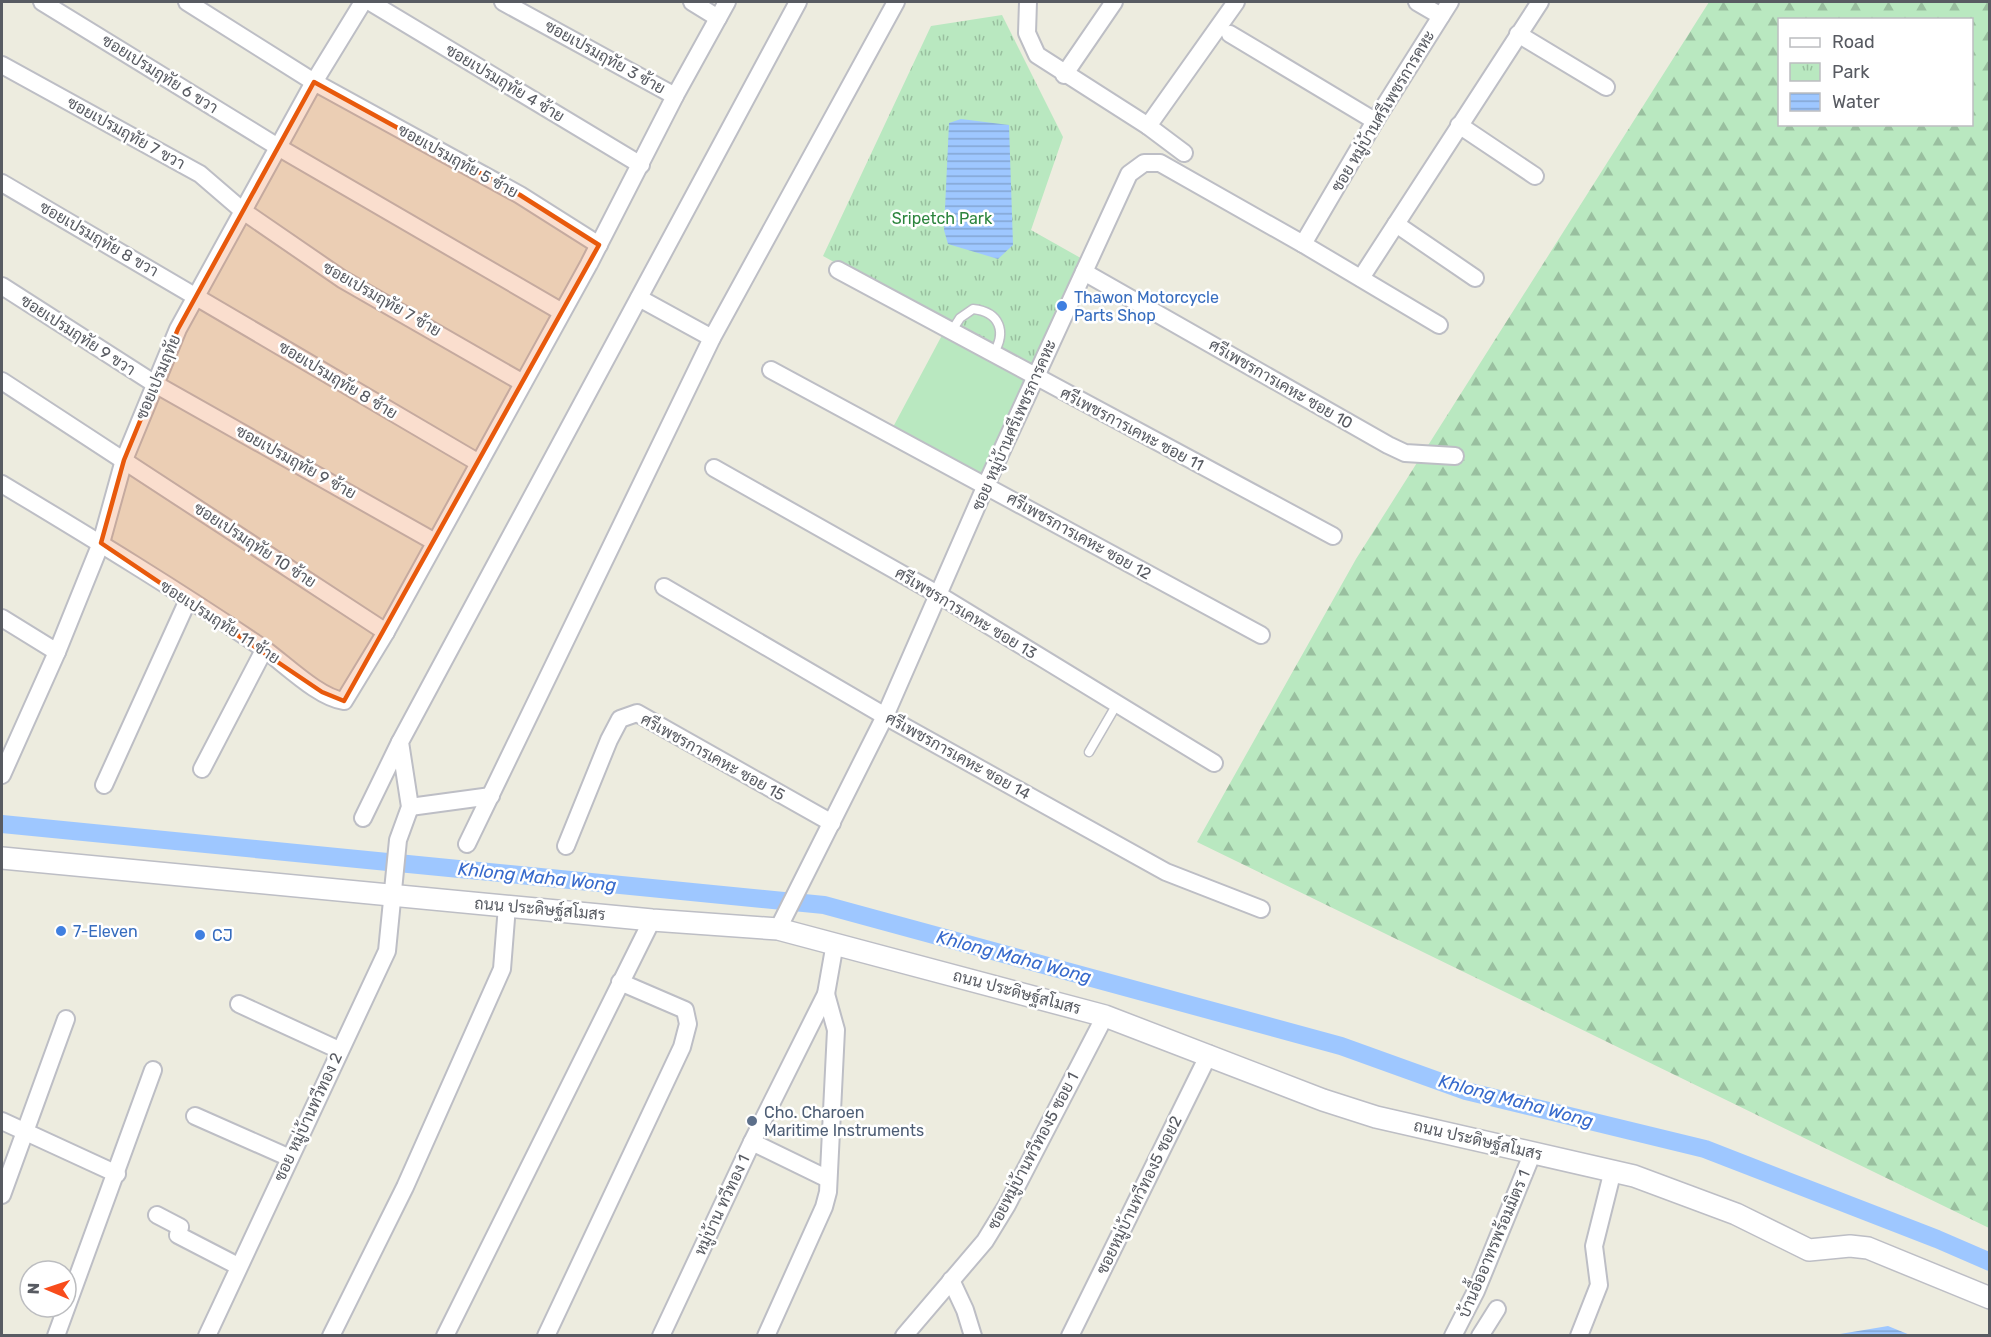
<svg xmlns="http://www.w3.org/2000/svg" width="1991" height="1337" font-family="Rubik,Sarabun,sans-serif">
	<defs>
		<pattern id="forest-firs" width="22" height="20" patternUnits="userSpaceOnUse" patternTransform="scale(1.5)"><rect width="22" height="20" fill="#b9e8c0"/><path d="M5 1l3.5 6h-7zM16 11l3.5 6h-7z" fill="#99bf9f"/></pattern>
		<pattern id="park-tufts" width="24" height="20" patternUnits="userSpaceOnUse" patternTransform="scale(1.5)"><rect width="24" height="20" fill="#b9e8c0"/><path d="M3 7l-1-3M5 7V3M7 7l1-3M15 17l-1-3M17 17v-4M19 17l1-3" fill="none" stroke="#99bf9f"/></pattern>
		<pattern id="water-rules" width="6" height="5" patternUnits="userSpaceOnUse" patternTransform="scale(1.5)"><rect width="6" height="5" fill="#9ec7ff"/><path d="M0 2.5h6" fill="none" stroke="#84a5d2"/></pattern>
	</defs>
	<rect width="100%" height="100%" fill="#edecdf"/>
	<polygon fill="#b9e8c0" points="948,324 1038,374 988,484 892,429"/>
	<path fill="url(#forest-firs)" fill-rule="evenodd" d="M 1709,2 L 1989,2 L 1989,1228 L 1197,842 L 1356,559 ZM 1780,20 L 1972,20 L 1972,124 L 1780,124 Z"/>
	<polygon fill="url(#park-tufts)" points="1002,15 1063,137 1031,230 1086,261 1038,374 823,256 931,26"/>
	<g fill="url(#water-rules)">
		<polygon points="961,119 1009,125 1013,245 998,259 948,244 944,230 949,123"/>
		<polygon points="1888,1326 1910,1335 1834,1335"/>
	</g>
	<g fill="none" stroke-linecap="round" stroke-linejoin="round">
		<polyline stroke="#9ec7ff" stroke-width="18" points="2,824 824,905 1341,1046 1466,1091 1705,1149 1937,1239 1990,1262"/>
		<g stroke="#bdbec5" stroke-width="11">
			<g id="service">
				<path d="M 951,332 L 960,318 L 973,309 C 1000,312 1007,332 993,354"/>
				<polyline points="1089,752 1117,704"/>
			</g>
		</g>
		<g stroke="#bdbec5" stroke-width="20">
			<g id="minor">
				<polyline points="42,2 278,147 562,312"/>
				<polyline points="187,2 314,82 520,195 599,245"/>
				<polyline points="370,2 641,165"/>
				<polyline points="503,2 675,96"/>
				<polyline points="692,2 718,18"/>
				<polyline points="1028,2 1027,33 1037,55 1148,126 1184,153"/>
				<polyline points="1417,2 1441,16"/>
				<polyline points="1230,34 1375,121"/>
				<polyline points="1518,34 1606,87"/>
				<polyline points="2,65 200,174 243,211 342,279 523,383"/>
				<polyline points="1064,75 1114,2"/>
				<polyline points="1459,125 1535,176"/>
				<polyline points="1148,126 1236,2"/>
				<polyline points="2,183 479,463"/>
				<polyline points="1396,224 1475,278"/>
				<polyline points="1303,244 1439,325"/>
				<polyline points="838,270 1333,536"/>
				<polyline points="1084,272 1388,445 1405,453 1455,456"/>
				<polyline points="1361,278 1540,2"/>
				<polyline points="2,286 155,384 435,542"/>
				<polyline points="639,298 712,338"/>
				<polyline points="771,370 1261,635"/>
				<polyline points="2,381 386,632"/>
				<polyline points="714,468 939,595 1214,763"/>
				<path d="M 2,484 C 90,537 179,591 264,649 C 285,664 319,698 344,701 L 386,632 L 589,264 L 675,96 L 727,2"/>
				<polyline points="664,587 885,716 1166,872 1261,909"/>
				<polyline points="2,618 57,652"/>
				<polyline points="202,769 264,650"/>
				<polyline points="2,775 57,652 101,543 124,460 178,329 314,82 363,2"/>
				<polyline points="104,785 188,600"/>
				<polyline points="410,807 491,796"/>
				<polyline points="363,818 400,742"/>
				<polyline points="467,844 712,338 896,2"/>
				<polyline points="566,846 609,740 620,719 637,713 832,823"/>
				<polyline points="778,929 885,716 986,485 1129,174 1144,163 1160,163 1303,244 1375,121 1450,2"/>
				<polyline points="239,1004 339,1050"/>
				<polyline points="195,1116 290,1158"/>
				<polyline points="2,1121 117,1174"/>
				<polyline points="752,1142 828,1179"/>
				<polyline points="2,1195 66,1019"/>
				<polyline points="157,1215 180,1227 178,1235 238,1266"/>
				<polyline points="951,1280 965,1310 973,1336"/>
				<polyline points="56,1336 153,1070"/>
				<polyline points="207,1336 387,951 398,840 410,807 400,742 798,2"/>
				<polyline points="331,1336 405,1187 502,969 507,906"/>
				<polyline points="445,1336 652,920"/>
				<polyline points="546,1336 682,1047 688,1024 685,1010 620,982"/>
				<polyline points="661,1336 752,1142 826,994 835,943"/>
				<polyline points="766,1336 824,1207 828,1192 836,1030 826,994"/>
				<polyline points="904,1336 985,1241 1007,1205 1105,1016"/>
				<polyline points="1070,1336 1209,1054"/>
				<polyline points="1453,1336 1476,1291 1533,1152"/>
				<polyline points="1480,1336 1497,1309"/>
				<polyline points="1579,1336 1599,1285 1594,1246 1613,1170"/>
			</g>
		</g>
		<g stroke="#bdbec5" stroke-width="24">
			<polyline id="tertiary" points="2,858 652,920 778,929 1105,1016 1323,1100 1376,1117 1634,1176 1736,1214 1809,1250 1850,1246 1868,1248 1990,1298"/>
		</g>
		<use href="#service" stroke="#fff" stroke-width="8"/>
		<use href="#minor" stroke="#fff" stroke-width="16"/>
		<use href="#tertiary" stroke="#fff" stroke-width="21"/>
	</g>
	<path fill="#e8590c" fill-opacity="0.2" stroke="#e8590c" stroke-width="4.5" stroke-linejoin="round" d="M 314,82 L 520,195 L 599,245 L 344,701 L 322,692 L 101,543 L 124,460 L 178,329 Z"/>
	<g fill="#3f7fe0" stroke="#fff" stroke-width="2">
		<circle cx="1062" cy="306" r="6"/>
		<circle cx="61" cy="931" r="6"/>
		<circle cx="200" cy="935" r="6"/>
	</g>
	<circle fill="#5c6f8a" stroke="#fff" stroke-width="2" cx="752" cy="1121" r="6"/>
	<g text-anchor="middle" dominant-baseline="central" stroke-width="5" stroke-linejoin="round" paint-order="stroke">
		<g font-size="16" fill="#585b62" stroke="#fff">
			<text transform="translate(605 57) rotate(29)">ซอยเปรมฤทัย 3 ซ้าย</text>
			<text transform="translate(160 74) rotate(32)">ซอยเปรมฤทัย 6 ขวา</text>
			<text transform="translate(505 83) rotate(31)">ซอยเปรมฤทัย 4 ซ้าย</text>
			<text transform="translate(1383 111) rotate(-59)">ซอย หมู่บ้านศรีเพชรการคหะ</text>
			<text transform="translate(126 133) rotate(29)">ซอยเปรมฤทัย 7 ขวา</text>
			<text transform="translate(458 161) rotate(29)">ซอยเปรมฤทัย 5 ซ้าย</text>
			<text transform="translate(99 239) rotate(30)">ซอยเปรมฤทัย 8 ขวา</text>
			<text transform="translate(382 299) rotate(30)">ซอยเปรมฤทัย 7 ซ้าย</text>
			<text transform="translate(78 335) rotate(33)">ซอยเปรมฤทัย 9 ขวา</text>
			<text transform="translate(158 377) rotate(-67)">ซอยเปรมฤทัย</text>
			<text transform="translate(338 380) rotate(31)">ซอยเปรมฤทัย 8 ซ้าย</text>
			<text transform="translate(1281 384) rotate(30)">ศรีเพชรการเคหะ ซอย 10</text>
			<text transform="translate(1014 425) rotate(-66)">ซอย หมู่บ้านศรีเพชรการคหะ</text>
			<text transform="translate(1132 429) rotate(28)">ศรีเพชรการเคหะ ซอย 11</text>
			<text transform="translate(296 462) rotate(29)">ซอยเปรมฤทัย 9 ซ้าย</text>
			<text transform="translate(1079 536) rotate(29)">ศรีเพชรการเคหะ ซอย 12</text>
			<text transform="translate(255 545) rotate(33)">ซอยเปรมฤทัย 10 ซ้าย</text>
			<text transform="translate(966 613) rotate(31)">ศรีเพชรการเคหะ ซอย 13</text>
			<text transform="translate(220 622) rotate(33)">ซอยเปรมฤทัย 11 ซ้าย</text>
			<text transform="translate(958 756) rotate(29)">ศรีเพชรการเคหะ ซอย 14</text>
			<text transform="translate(713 757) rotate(29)">ศรีเพชรการเคหะ ซอย 15</text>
			<text transform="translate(540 909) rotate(5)">ถนน ประดิษฐ์สโมสร</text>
			<text transform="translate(1017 992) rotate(15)">ถนน ประดิษฐ์สโมสร</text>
			<text transform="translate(308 1117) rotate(-65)">ซอย หมู่บ้านทวีทอง 2</text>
			<text transform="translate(1478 1140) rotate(13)">ถนน ประดิษฐ์สโมสร</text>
			<text transform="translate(1033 1151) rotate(-62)">ซอยหมู่บ้านทวีทอง5 ซอย 1</text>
			<text transform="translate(1139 1195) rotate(-64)">ซอยหมู่บ้านทวีทอง5 ซอย2</text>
			<text transform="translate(722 1205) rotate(-65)">หมู่บ้าน ทวีทอง 1</text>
			<text transform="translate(1494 1244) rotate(-67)">บ้านอื้ออาทรพร้อมมิตร 1</text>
		</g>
		<g font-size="16" fill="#2d853e" stroke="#fff">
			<text x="942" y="218">Sripetch Park</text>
		</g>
		<g font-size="16" fill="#366cbe" stroke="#fff" text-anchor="start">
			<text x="1074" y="297">Thawon Motorcycle<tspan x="1074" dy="18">Parts Shop</tspan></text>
			<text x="73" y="931">7-Eleven</text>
			<text x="212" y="935">CJ</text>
		</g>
		<g font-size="16" fill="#4e5e75" stroke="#fff" text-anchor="start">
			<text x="764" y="1112">Cho. Charoen<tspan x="764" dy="18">Maritime Instruments</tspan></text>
		</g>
		<g font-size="18" font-style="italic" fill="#376acc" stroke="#fff">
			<text transform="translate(537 877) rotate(6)">Khlong Maha Wong</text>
			<text transform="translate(1014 957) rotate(15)">Khlong Maha Wong</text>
			<text transform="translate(1516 1101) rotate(15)">Khlong Maha Wong</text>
		</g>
	</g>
	<rect width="1991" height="1337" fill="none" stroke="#585b62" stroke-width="6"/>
	<rect x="1778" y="18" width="195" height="108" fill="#ffffff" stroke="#bcbdc0" stroke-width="1.5"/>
	<rect x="1790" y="38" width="30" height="9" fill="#ffffff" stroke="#bcbdc0" stroke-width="1.5"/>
	<text x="1832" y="48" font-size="18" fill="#585b62">Road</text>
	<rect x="1790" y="63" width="30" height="18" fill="url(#park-tufts)" stroke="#bcbdc0" stroke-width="1.5"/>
	<text x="1832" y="78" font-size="18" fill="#585b62">Park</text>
	<rect x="1790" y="93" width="30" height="18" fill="url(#water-rules)" stroke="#bcbdc0" stroke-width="1.5"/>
	<text x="1832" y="108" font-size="18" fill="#585b62">Water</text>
	<g transform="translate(48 1289) rotate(272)"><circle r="28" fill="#ffffff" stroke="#bcbdc0" stroke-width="1.5"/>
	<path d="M0-4.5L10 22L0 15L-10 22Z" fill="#f84c1b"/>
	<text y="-9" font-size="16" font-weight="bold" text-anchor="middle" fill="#585b62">N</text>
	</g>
</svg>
